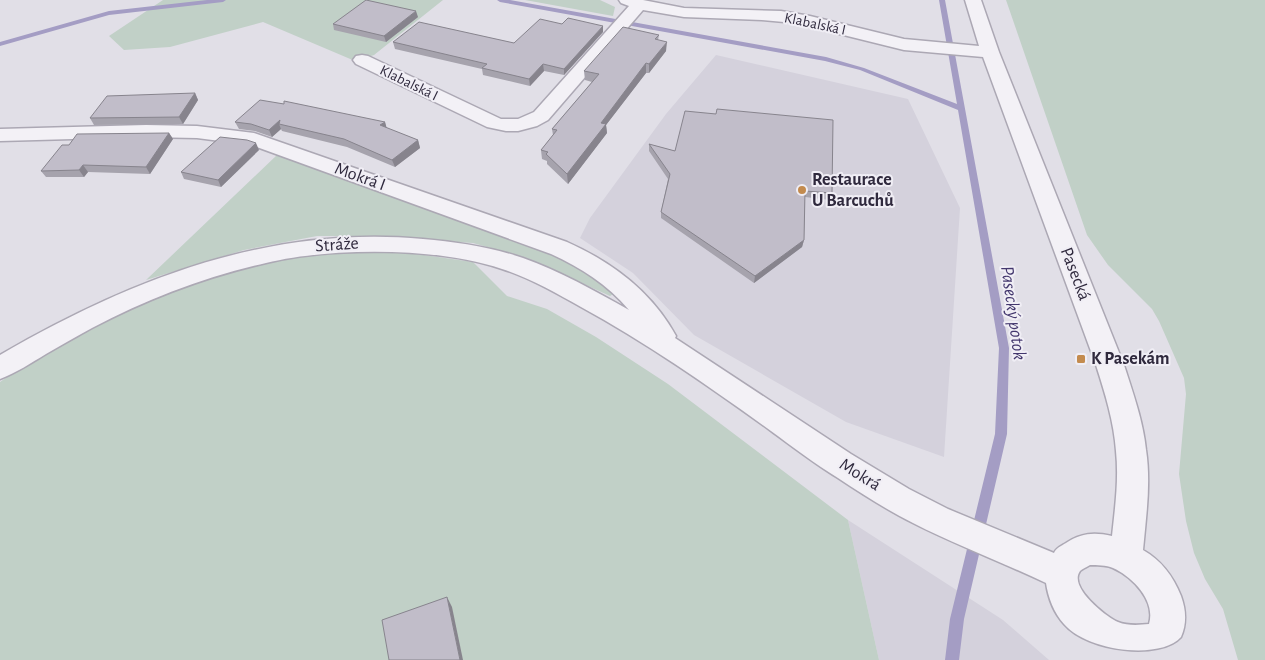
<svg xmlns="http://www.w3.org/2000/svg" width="1265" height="660" font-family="'Alegreya Sans',sans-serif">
	<rect width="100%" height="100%" fill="#e1dfe7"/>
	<g fill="#d4d1dc">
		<polygon points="716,55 908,99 960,208 944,457 846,422 694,335 633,273 580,238 590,218 666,114"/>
		<polygon points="848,520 1003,620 1049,660 879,660"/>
	</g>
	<g fill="#c1d0c7">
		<polygon points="163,0 443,0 374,55 355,61 263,22 170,47 124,50 109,36"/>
		<polygon points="525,0 600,0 615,7 613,16"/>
		<polygon points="1006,0 1265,0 1265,660 1238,660 1223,609 1205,579 1194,553 1186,521 1179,474 1186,394 1184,378 1159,321 1152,309 1108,265 1087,235"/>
		<polygon points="277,155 456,218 568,261 588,272 615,293 610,296 529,259 473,243 369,236 317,236 244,250 146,280"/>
		<path d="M 389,250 L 473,262 L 507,296 L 547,309 L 596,337 L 668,384 L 848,520 L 879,660 L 0,660 L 0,382 C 19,369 38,356 57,345 C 119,308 204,272 276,260 C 313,254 351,251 389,250 Z"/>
	</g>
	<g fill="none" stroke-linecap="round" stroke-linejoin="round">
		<g fill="#a49dc4" fill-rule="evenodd">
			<polygon points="207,0 226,0 223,2 109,15 0,46 0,42 109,11"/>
			<polygon points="497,0 510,0 826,57 864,68 957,104 939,0 945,0 1009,348 1007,434 964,619 959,660 945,660 950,619 995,434 999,348 958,110 860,70 825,61 500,2"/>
		</g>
		<g stroke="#aca8b4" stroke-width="3">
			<path id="minor" d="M 619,0 L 643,0 L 684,8 L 781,11 L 810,16 L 904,39 L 979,46 L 965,0 L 981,0 L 999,52 L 1124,365 C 1133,393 1143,421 1146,450 C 1151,483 1146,517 1143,550 C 1162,561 1173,576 1181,596 C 1186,610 1187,623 1181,637 C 1161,660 1088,652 1064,624 C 1054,613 1048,597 1046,583 C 1002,562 956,545 913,523 C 887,510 862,494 838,478 C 815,464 793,447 771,431 C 710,387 647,343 581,307 C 556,293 530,278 502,269 C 438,247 332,247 266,263 C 205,277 147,299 92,328 C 76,337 61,345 46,354 C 31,363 16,373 0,379 L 0,355 C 131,279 269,225 423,239 C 457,242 491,247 523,258 C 560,271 595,291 629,310 C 607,284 581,268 551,254 L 251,145 L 197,138 L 146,137 L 0,141 L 0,129 L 146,125 L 197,126 L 254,133 L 567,242 C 612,262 652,292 676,336 L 675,338 L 851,454 L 909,489 L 948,509 L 1054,553 C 1056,548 1061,546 1066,543 C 1081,533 1094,532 1112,536 C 1115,508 1119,480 1116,451 C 1114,422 1105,393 1096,365 L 983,57 L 904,50 L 795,23 L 762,20 L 684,17 L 643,10 L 548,120 L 537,126 L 518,131 L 506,131 L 487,127 L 356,64 L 353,60 L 356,56 L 362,55 L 368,56 L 501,119 L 518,119 L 534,112 L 629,6 L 621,3 ZM 1090,565 C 1097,565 1106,565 1113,568 C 1133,577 1156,601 1149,624 C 1139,625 1128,626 1118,622 C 1106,617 1068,587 1080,571 C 1082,569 1087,567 1090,565 Z"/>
		</g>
		<use href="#minor" fill="#f3f1f6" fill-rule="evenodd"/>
	</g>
	<g fill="#a6a3ad">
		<polygon points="418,17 386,42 334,30 333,24"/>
		<polygon points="603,32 564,75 544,71 530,86 483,75 482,69 395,49 393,42 514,43"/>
		<polygon points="659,35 658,40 666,51 649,73 646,73 606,125 607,133 568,184 547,164 547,161 542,159 541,150 553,135 552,129 592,82 585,80 584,71"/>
		<polygon points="195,93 198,100 183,124 94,125 90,118"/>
		<polygon points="235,122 385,122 386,128 418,140 420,148 395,167 347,147 282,131 281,129 272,137 255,131 239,129"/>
		<polygon points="169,133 173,139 150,174 88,172 84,177 46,177 41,171 69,145"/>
		<polygon points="649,144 832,193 831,200 805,197 804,240 802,247 754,283 661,218 661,212 668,179 649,151"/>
		<polygon points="259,150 221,187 184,179 181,172"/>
	</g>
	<g fill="#87848d">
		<polygon points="416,11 418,17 386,42 384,36"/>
		<polygon points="603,26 603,32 564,75 564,69"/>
		<polygon points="667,42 666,51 649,73 649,64"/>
		<polygon points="646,63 646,73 606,125 607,133 568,184 567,174 601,123"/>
		<polygon points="543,64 544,71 530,86 529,79"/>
		<polygon points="195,93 198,100 183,124 179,117"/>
		<polygon points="280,120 279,124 281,129 272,137 269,130"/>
		<polygon points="385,122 387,129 380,125"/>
		<polygon points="169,133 173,139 150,174 146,167"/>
		<polygon points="418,140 420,148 395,167 392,160"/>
		<polygon points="256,143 259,150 221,187 218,180"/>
		<polygon points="83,165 88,172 84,177 79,170"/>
		<polygon points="804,240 802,247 754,283 755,276"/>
		<polygon points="447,597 452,607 463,660 460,660"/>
	</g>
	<g fill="#c1bdc9" stroke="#87848d">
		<polygon points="366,0 416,11 384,36 333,24"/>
		<polygon points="568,18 603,26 564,69 543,64 529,79 482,68 487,64 393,42 419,22 514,43 540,19 562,24"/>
		<polygon points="623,27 659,35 655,39 667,42 649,64 646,63 601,123 606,124 567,174 546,154 548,152 541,150 557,130 552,129 599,74 584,71"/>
		<polygon points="195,93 179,117 90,118 107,96"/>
		<polygon points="260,100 284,104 284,101 385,122 380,125 418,140 392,160 344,139 279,124 280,120 269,130 251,124 235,122"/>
		<polygon points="717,109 833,120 832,193 805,191 804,240 755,276 661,212 670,174 649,144 675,151 685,111 716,114"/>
		<polygon points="169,133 146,167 83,165 79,170 41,171 62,145 69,145 77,134"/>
		<polygon points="220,137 247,140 256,143 218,180 181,172"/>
		<polygon points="447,597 460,660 389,660 382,620"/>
	</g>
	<g fill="#c38b4e" stroke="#f0eef5" stroke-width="2">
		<circle cx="802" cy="190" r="5"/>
		<rect x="1076" y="354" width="10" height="10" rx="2.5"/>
	</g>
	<g text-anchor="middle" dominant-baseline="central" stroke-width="4" stroke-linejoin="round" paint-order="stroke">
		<g font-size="15" fill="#2f293d" stroke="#f0eef5">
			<text transform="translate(815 24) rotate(12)">Klabalská I</text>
			<text transform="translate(409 83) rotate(26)">Klabalská I</text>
		</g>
		<g font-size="18" fill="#2f293d" stroke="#f0eef5">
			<text transform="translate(360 177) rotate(20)">Mokrá I</text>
			<text transform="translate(337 245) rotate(-4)">Stráže</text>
			<text transform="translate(1075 274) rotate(69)">Pasecká</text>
			<text transform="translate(860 475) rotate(32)">Mokrá</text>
		</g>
		<g font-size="18" font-weight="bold" fill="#2f293d" stroke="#f0eef5" text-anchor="start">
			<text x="812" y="180">Restaurace<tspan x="812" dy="21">U Barcuchů</tspan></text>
			<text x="1091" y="359">K Pasekám</text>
		</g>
		<g font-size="19" font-style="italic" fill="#43376d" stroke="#f0eef5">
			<text transform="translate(1013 313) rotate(82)">Pasecký potok</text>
		</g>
	</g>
</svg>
